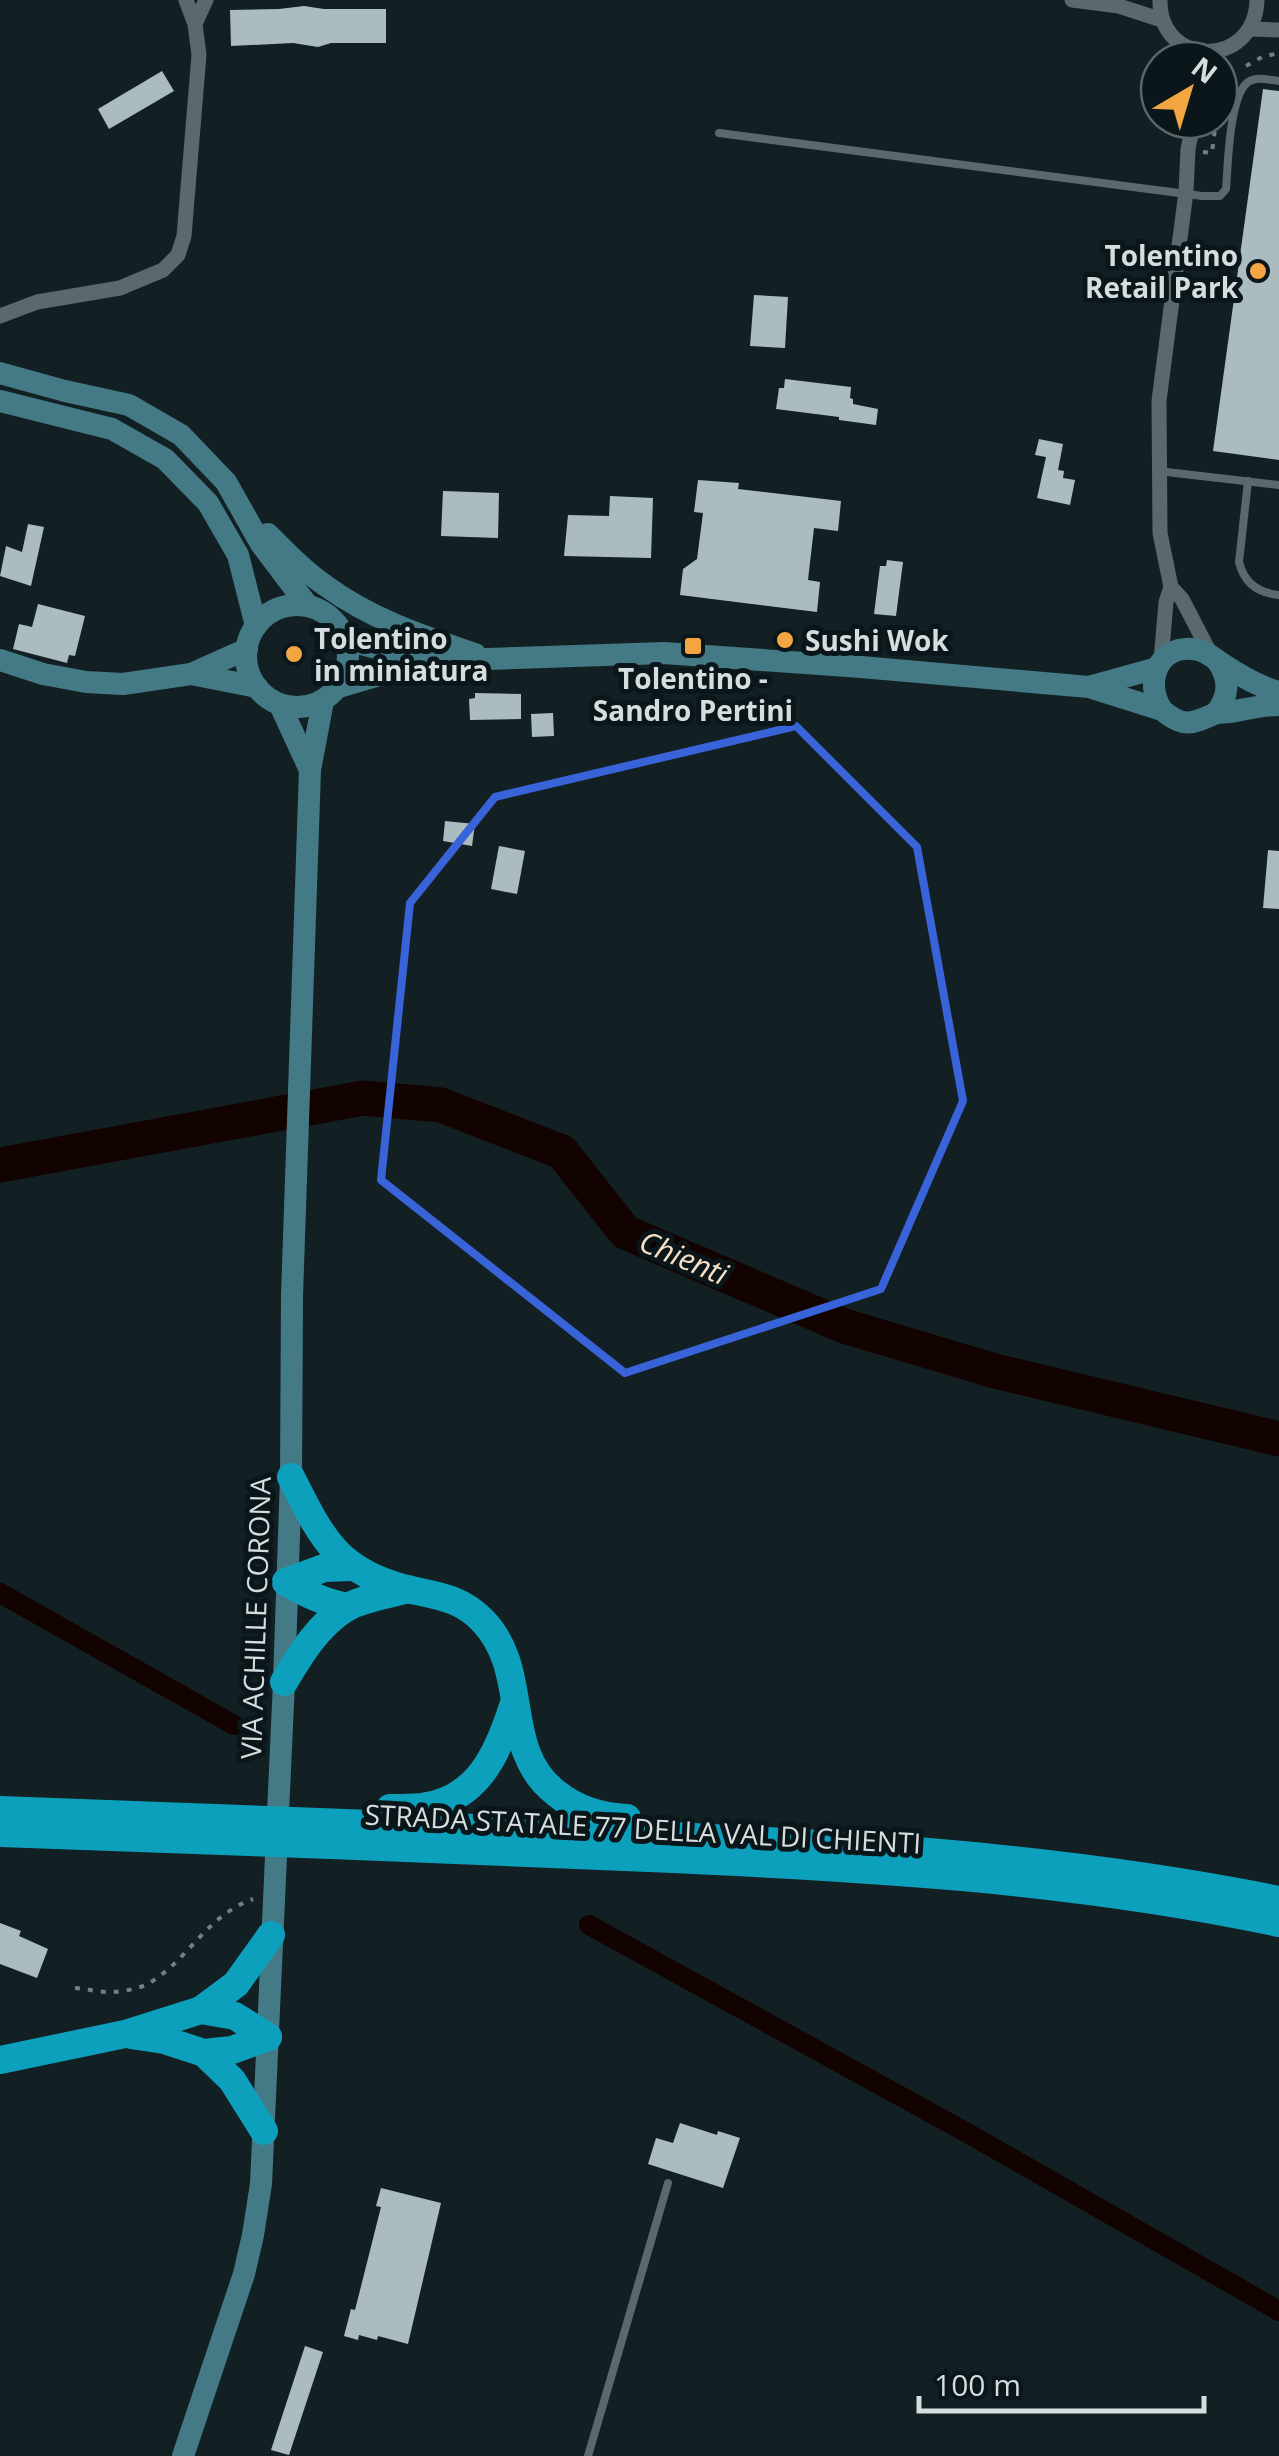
<svg xmlns="http://www.w3.org/2000/svg" width="1279" height="2456" font-family="'Open Sans',sans-serif">
	<rect width="100%" height="100%" fill="#132023"/>
	<g fill="none" stroke-linecap="round" stroke-linejoin="round">
		<g stroke="#120300" stroke-width="20">
			<polyline points="0,1593 234,1725"/>
			<polyline points="589,1925 962,2130 1279,2311"/>
		</g>
		<polyline stroke="#120300" stroke-width="35" points="0,1165 363,1098 441,1105 562,1152 625,1232 844,1326 995,1371 1279,1439"/>
	</g>
	<g fill="#abbcc0">
		<polygon points="304,6 324,9 386,9 386,43 331,43 318,47 293,43 231,46 230,10 279,9"/>
		<polygon points="162,71 174,91 109,129 98,109"/>
		<polygon points="1263,89 1279,91 1279,460 1213,451"/>
		<polygon points="754,295 788,297 785,348 750,346"/>
		<polygon points="785,379 851,387 850,398 853,399 853,404 878,409 876,425 839,420 839,417 776,409 779,388 784,388"/>
		<polygon points="1039,439 1063,444 1058,470 1064,471 1063,478 1075,480 1070,505 1037,498 1046,457 1035,455"/>
		<polygon points="698,480 739,483 738,489 841,501 838,531 814,528 808,580 820,582 817,612 680,595 683,569 697,559 703,513 694,512"/>
		<polygon points="443,491 499,493 498,538 441,536"/>
		<polygon points="610,496 653,498 651,558 564,556 568,515 609,516"/>
		<polygon points="28,524 44,527 31,586 0,576 6,546 22,552"/>
		<polygon points="887,560 903,562 896,616 874,614 880,566 886,566"/>
		<polygon points="38,604 85,616 75,656 69,655 67,663 13,649 19,624 32,627"/>
		<polygon points="475,693 521,694 521,719 470,720 469,699 475,698"/>
		<polygon points="553,713 554,736 532,737 531,714"/>
		<polygon points="445,821 475,824 472,846 443,841"/>
		<polygon points="499,846 525,851 517,894 491,889"/>
		<polygon points="1268,850 1279,851 1279,909 1263,908"/>
		<polygon points="0,1923 21,1931 19,1936 48,1949 37,1978 0,1964"/>
		<polygon points="680,2123 717,2135 718,2131 740,2138 723,2188 648,2164 656,2138 673,2143"/>
		<polygon points="381,2188 441,2203 408,2344 378,2336 377,2340 359,2335 358,2340 344,2336 351,2309 355,2310 381,2207 376,2206"/>
		<polygon points="305,2346 323,2352 289,2455 271,2450"/>
	</g>
	<g fill="none" stroke-linecap="round" stroke-linejoin="round">
		<g stroke="#757f82" stroke-width="4" stroke-dasharray="5 8" stroke-linecap="butt">
			<polyline points="1246,66 1262,57 1279,53"/>
			<polyline points="1219,101 1229,83"/>
			<polyline points="1203,152 1212,153 1216,120"/>
			<path d="M 75,1988 C 88,1989 102,1993 114,1992 C 126,1991 142,1988 151,1982 C 190,1958 206,1916 253,1899"/>
		</g>
		<g stroke="#5a696d" stroke-width="8">
			<path d="M 719,133 L 1202,196 L 1220,196 L 1226,189 C 1228,166 1229,96 1248,82 C 1257,76 1269,80 1279,81"/>
			<polyline points="1158,471 1279,485"/>
			<path d="M 1248,481 L 1239,562 C 1244,583 1258,593 1279,595"/>
			<polyline points="588,2456 668,2183"/>
		</g>
		<g stroke="#5a696d" stroke-width="15">
			<polyline points="1072,0 1119,6 1162,20"/>
			<path d="M 1160,0 C 1159,68 1255,69 1257,0"/>
			<polyline points="195,24 206,0"/>
			<polyline points="1250,29 1279,30"/>
			<polyline points="1194,120 1188,149 1186,192 1159,401 1160,533 1171,587 1182,599 1211,655"/>
			<polyline points="0,316 37,302 120,288 163,270 178,255 184,236 199,55 195,24 186,0"/>
			<polyline points="1161,661 1166,602 1171,587"/>
		</g>
		<g stroke="#437a85" stroke-width="22">
			<polyline points="0,373 65,391 129,405 181,435 226,482 261,544 308,606"/>
			<polyline points="0,401 112,429 165,459 208,503 238,555 256,626"/>
			<path d="M 268,534 C 286,552 305,572 326,586 C 371,619 422,636 475,654"/>
			<circle cx="297" cy="656" r="51"/>
			<polyline points="346,640 423,660"/>
			<polyline points="0,660 43,674 86,682 123,684 191,674 247,649"/>
			<polyline points="191,674 257,687"/>
			<polyline points="1092,686 1157,668"/>
			<path d="M 339,687 L 427,661 L 664,653 L 861,667 L 1089,687 L 1162,710 C 1183,728 1192,724 1214,714 C 1219,712 1224,713 1230,712 C 1247,709 1261,705 1279,705"/>
			<polyline points="280,705 310,770"/>
			<path d="M 1162,710 C 1144,683 1157,646 1193,649 C 1205,650 1212,657 1221,663 C 1239,675 1259,687 1279,692"/>
			<path d="M 1216,713 C 1229,696 1230,680 1218,662"/>
			<polyline points="183,2456 244,2274 253,2235 261,2184 284,1682 291,1477 292,1296 310,770 323,701"/>
		</g>
		<g stroke="#0da0bc" stroke-width="28">
			<path d="M 291,1477 C 322,1538 336,1571 407,1589 C 437,1596 460,1597 483,1621 C 532,1672 499,1749 556,1793 C 577,1810 601,1817 627,1818"/>
			<polyline points="286,1582 324,1568 352,1567"/>
			<path d="M 286,1582 C 306,1594 325,1603 348,1607"/>
			<path d="M 284,1682 C 300,1655 318,1625 346,1608 C 363,1598 389,1595 408,1589"/>
			<path d="M 390,1808 C 401,1808 412,1808 422,1807 C 478,1800 498,1753 513,1706"/>
			<path d="M 0,1810 C 186,1817 372,1824 558,1831 C 800,1841 1042,1852 1279,1900"/>
			<path d="M 0,1833 C 216,1841 433,1848 649,1858 C 860,1867 1072,1879 1279,1923"/>
			<polyline points="201,2010 235,2016 268,2037"/>
			<polyline points="131,2035 164,2040 204,2053 232,2050 268,2037"/>
			<polyline points="204,2053 232,2080 264,2131"/>
			<polyline points="0,2060 125,2034 201,2010 236,1984 271,1935"/>
		</g>
	</g>
	<path fill="none" stroke="#3963d9" stroke-width="8" stroke-linejoin="round" d="M 796,726 L 917,847 L 963,1101 L 881,1289 L 625,1373 L 381,1180 L 410,903 L 495,797 Z"/>
	<g fill="#f2a540" stroke="#0a161a" stroke-width="4">
		<circle cx="1258" cy="271" r="10"/>
		<circle cx="785" cy="640" r="10"/>
		<rect x="683" y="636" width="20" height="20" rx="5"/>
		<circle cx="294" cy="654" r="10"/>
	</g>
	<g text-anchor="middle" dominant-baseline="central" stroke-width="10" stroke-linejoin="round" paint-order="stroke">
		<g font-size="28" font-weight="bold" fill="#d5dddf" stroke="#0a161a" text-anchor="start">
			<text x="1238" y="255" text-anchor="end">Tolentino<tspan x="1238" dy="32">Retail Park</tspan></text>
			<text x="314" y="638">Tolentino<tspan x="314" dy="32">in miniatura</tspan></text>
			<text x="805" y="640">Sushi Wok</text>
			<text x="693" y="678" text-anchor="middle">Tolentino -<tspan x="693" dy="32">Sandro Pertini</tspan></text>
		</g>
		<g font-size="28" fill="#d5dddf" stroke="#0a161a">
			<text transform="translate(255 1618) rotate(-88)">VIA ACHILLE CORONA</text>
			<text transform="translate(643 1828) rotate(3)">STRADA STATALE 77 DELLA VAL DI CHIENTI</text>
		</g>
		<g font-size="30" font-style="italic" fill="#f9dfc3" stroke="#0a161a">
			<text transform="translate(684 1257) rotate(23)">Chienti</text>
		</g>
	</g>
	<g transform="translate(1189 90) rotate(38)"><circle r="48" fill="#0a161a" stroke="#5b6669" stroke-width="2.5"/>
	<path d="M0-8L18 38L0 25L-18 38Z" fill="#f2a540"/>
	<text y="-15" font-size="28" font-weight="bold" text-anchor="middle" fill="#d5dddf">N</text>
	</g>
	<path d="M919 2396v15h285v-15" fill="none" stroke="#d5dddf" stroke-width="5"/>
	<text x="934" y="2396" font-size="30" fill="#d5dddf" stroke="#0a161a" stroke-width="8" paint-order="stroke">100 m</text>
</svg>
